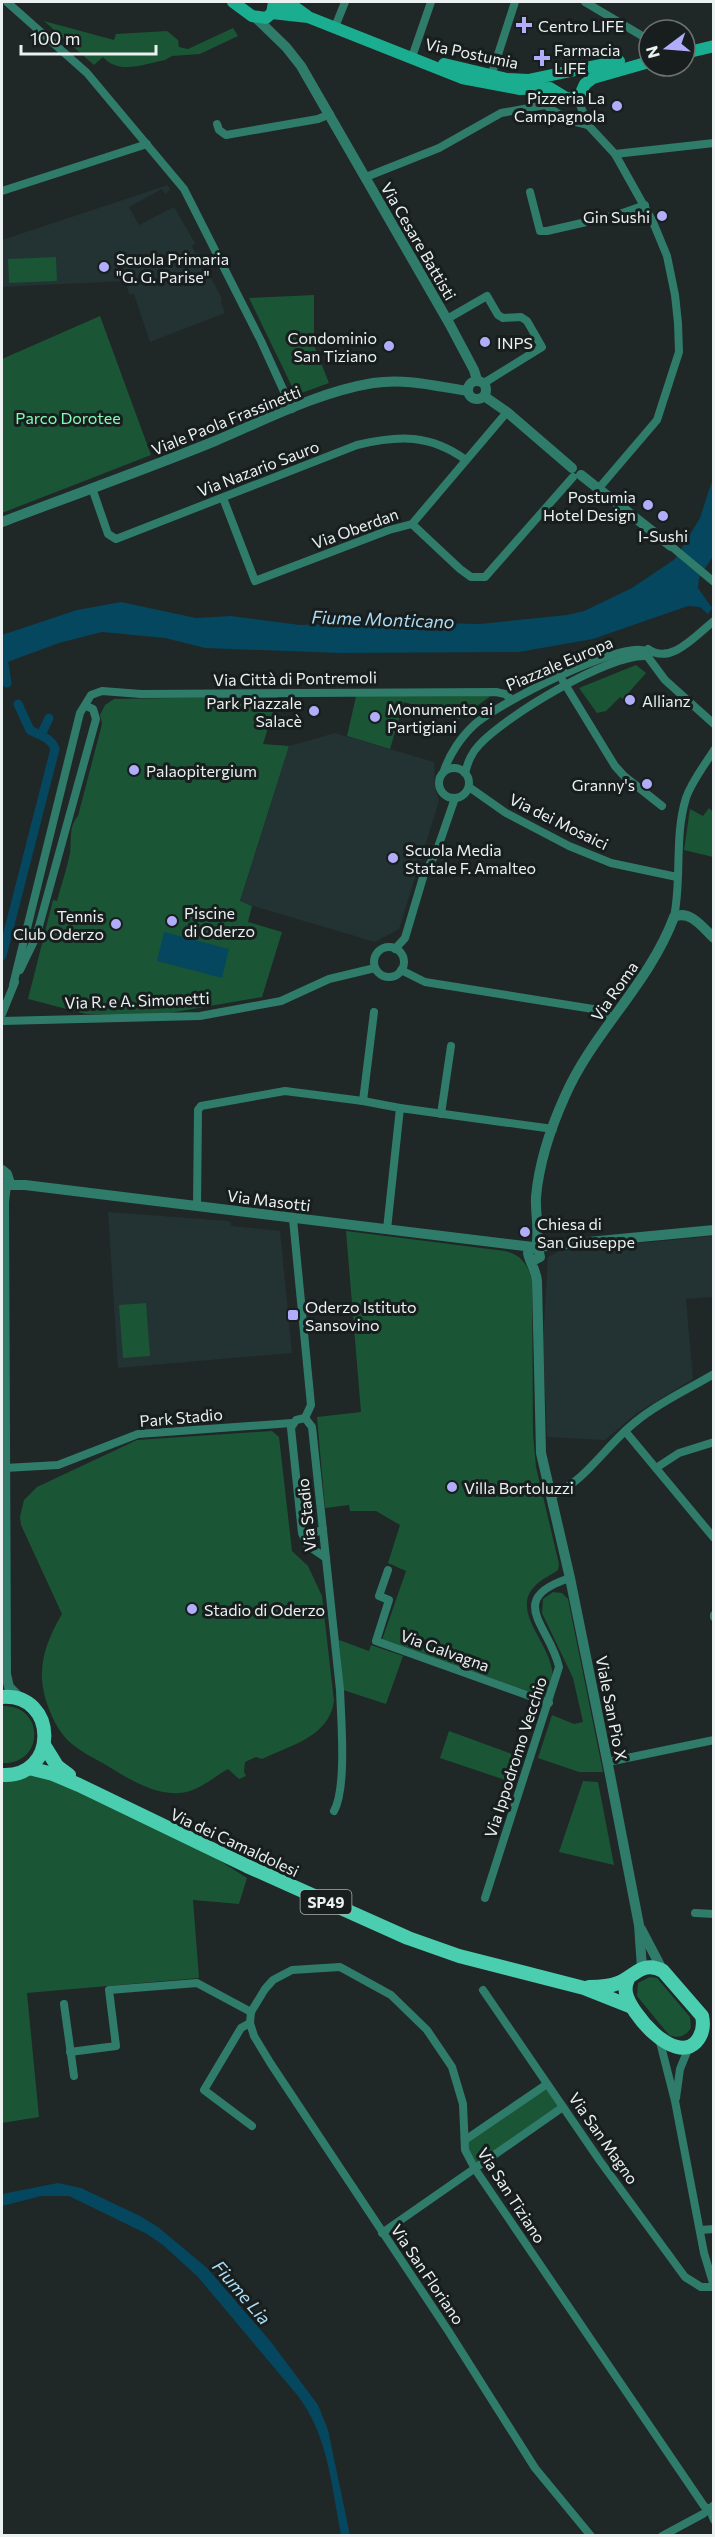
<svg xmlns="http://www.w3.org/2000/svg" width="715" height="2537" font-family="Commissioner,sans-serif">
	<rect width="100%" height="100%" fill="#202727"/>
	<g fill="#233232">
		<polygon points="168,185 170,190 165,194 162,189 129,207 139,225 174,207 195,243 192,246 195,253 199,254 222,299 221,303 225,313 150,342 134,294 129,294 125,281 2,287 2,240"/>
		<polygon points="335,733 434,762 435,787 439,801 399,929 375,942 240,902 289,746"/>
		<polygon points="108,1212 229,1221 232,1226 280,1231 292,1353 118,1368"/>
		<polygon points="713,1236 713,1297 686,1299 693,1379 637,1413 605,1440 547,1437 543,1340 548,1257 559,1251"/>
	</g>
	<g fill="#1a5535">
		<path d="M 44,21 L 114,40 L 116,34 L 167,31 L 178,40 L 179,47 L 188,49 L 233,28 L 238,36 L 200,54 L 172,56 L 165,60 C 145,64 118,75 103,57 L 94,65 Z"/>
		<polygon points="56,257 57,281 9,283 8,259"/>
		<polygon points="314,295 314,345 329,383 296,395 249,298"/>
		<polygon points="100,316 151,455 2,513 2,359"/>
		<polygon points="636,665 646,673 623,699 620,697 606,711 597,713 579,688"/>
		<polygon points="357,692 492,695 459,719 404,702 390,749 347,736"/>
		<path d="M 278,696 L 263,744 L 289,746 L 240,901 L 252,906 L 248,922 L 282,932 L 262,997 L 158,1015 L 86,1014 L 28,999 L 53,900 L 57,901 C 61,885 67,869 70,853 C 72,841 68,827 78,816 L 102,724 L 100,715 L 105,705 L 114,699 Z"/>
		<polygon points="709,808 713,812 713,857 684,850 690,809 703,816"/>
		<path d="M 346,1231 L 505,1251 C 522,1255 529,1266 532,1282 L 533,1434 L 536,1467 L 559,1564 L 558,1570 C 551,1575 540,1580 534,1587 C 505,1618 575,1660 545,1697 L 382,1640 L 406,1571 L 388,1563 L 400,1525 L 376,1511 L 350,1511 L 349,1505 L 325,1508 L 317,1417 L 361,1412 Z"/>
		<polygon points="146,1303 150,1356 123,1358 119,1305"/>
		<path d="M 272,1431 L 279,1437 L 292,1551 L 308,1566 L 322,1596 L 334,1701 C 329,1737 291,1745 262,1759 L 256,1757 L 245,1762 L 244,1772 L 246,1776 L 239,1779 L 228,1769 C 212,1778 198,1792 179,1793 C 156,1795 130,1780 111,1768 C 98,1760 84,1754 72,1744 C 61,1735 54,1722 49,1709 C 35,1674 43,1646 62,1614 L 21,1525 L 20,1517 L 24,1500 L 37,1487 L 137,1440 Z"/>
		<polygon points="553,1592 562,1593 568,1599 603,1772 579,1772 538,1758 552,1715 574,1724 583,1722 573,1678 542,1613 543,1599"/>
		<polygon points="339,1640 369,1651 371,1645 403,1656 386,1704 343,1690"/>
		<path d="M 2,1706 C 45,1704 45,1765 2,1763 Z"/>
		<polygon points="449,1731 523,1758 514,1783 440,1758"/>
		<polygon points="29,1768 173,1831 247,1878 239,1904 193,1900 199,1978 27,1993 39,2117 2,2123 2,1782"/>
		<polygon points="583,1781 598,1782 614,1865 559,1852"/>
		<path d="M 650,1977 L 657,1978 L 690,2017 L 691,2027 C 687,2036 678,2039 669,2035 L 637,1996 L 638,1983 Z"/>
		<polygon points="547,2084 563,2107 475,2169 465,2140"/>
	</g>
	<g fill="#05475f">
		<polygon points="713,478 713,556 699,578 698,588 712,608 708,614 700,607 688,606 593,639 519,652 340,653 205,648 165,638 102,632 59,643 2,664 2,635 77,610 121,602 196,618 231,616 300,625 391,622 480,624 567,615 584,611 632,588 675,559 700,518"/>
		<polygon points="164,932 229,949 222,978 157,961"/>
		<path d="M 58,2183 L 81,2188 L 140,2216 L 158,2227 L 207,2268 L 271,2342 L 318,2405 L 328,2430 L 350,2535 L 341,2535 C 332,2488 328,2435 298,2396 L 198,2277 L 163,2245 L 147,2234 L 69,2196 L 41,2196 L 2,2206 L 2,2194 Z"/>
	</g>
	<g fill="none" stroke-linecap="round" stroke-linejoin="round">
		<g stroke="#05475f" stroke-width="9">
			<polyline points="2,651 7,683"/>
			<polyline points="41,735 49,718"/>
			<path d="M 2,956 L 55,749 C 52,738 39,735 30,730 L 18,704"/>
		</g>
		<g stroke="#2f7c6a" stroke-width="8">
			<polyline points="7,2 87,73 184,189 261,341 292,409"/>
			<polyline points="585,2 649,40"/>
			<polyline points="335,27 345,2"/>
			<polyline points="412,57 431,2"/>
			<polyline points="491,76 515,2"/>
			<polyline points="577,97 588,125 615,154 653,222 667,256 675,295 678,323 679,352 657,420 599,488"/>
			<polyline points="217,124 219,130 226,135 318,119 330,114"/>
			<polyline points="615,154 714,143"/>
			<polyline points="366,177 439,148 501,113 545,105 568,120 588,125"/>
			<polyline points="2,191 147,144"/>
			<polyline points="530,192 540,231 547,231 617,215 645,205"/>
			<polyline points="447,319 487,296 498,315 503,318 521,317 527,321 542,347 484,383"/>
			<path d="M 92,488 L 108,534 L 116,539 L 357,445 C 399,435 430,434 466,460"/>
			<polyline points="223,498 255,581 389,530 412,524 507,412"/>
			<polyline points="412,524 460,569 471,577 485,577 573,477"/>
			<polyline points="671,546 714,582"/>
			<path d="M 714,621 C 697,634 671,666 648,649 L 645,653 L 665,680 L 714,724"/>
			<polyline points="563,681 615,766 624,776 662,806"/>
			<circle cx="454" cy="783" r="15"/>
			<path d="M 444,771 C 449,755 461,737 474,725 C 495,705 621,640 646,651"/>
			<path d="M 465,773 C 468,762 471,753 480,744 C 506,716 608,654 646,656"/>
			<polyline points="469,787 506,813 569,846 611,863 677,877"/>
			<path d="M 674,917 C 682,878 674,837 686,798 C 692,781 704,766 714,750"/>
			<circle cx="389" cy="962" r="15"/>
			<polyline points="395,949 405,938 424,874 436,853 455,798"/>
			<polyline points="20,970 36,937 96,719 93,709 86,706"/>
			<polyline points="401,970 425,982 593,1009 605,1012 612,1019"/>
			<polyline points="13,985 80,713 91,695 102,691 141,694 496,692 505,694 511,699"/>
			<polyline points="374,1012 363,1101 400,1108 387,1229"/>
			<polyline points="2,1014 15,982"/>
			<polyline points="2,1021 200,1016 281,1001 329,979 375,968"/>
			<polyline points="400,1108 553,1129"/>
			<polyline points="441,1114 451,1046"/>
			<polyline points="197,1206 198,1110 201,1106 285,1091 363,1101"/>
			<polyline points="293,1219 311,1405 305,1418"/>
			<path d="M 305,1418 L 312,1427 L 340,1690 C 341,1718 347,1788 334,1811"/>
			<polyline points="305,1418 296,1420 291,1428 302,1533 307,1545 326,1558"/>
			<polyline points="625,1431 714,1538"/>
			<polyline points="5,1468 58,1465 138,1434 292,1423"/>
			<polyline points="656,1468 679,1453 714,1442"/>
			<path d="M 551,1496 C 587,1481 607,1443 638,1420 C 660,1402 689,1389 714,1374"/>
			<polyline points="302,1530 311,1535 323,1529"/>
			<polyline points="388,1570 379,1596 389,1600 376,1641 549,1703"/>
			<polyline points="714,1615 714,1617"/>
			<polyline points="608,1762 714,1740"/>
			<path d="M 485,1898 L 559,1667 C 550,1626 504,1599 570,1578"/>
			<polyline points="695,1913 714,1914"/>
			<polyline points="483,1990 600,2161 685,2277 701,2287 714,2287"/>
			<polyline points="64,2004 74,2076"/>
			<polyline points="250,2023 254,2036 271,2064 449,2332 535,2468 591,2536"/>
			<polyline points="659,2038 675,2101 704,2253 714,2286"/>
			<polyline points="70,2052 116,2046 109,1990 197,1983 251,2012"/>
			<polyline points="676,2098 680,2069 689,2047"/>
			<polyline points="252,2126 204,2090 241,2028 250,2023 251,2012 265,1989 273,1980 292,1970 340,1967 391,1995 427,2030 452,2067 463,2104 465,2150 475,2169 704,2506 710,2510 714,2520"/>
			<polyline points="465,2140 547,2084"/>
			<polyline points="700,2230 714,2229"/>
			<polyline points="382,2233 563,2107"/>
			<polyline points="662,2536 703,2514 714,2505"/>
		</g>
		<g stroke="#2f7c6a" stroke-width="10">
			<polyline points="254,16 286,47 301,66 449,323 474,370 477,380"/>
			<circle cx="477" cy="390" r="9"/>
			<polyline points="484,396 507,412 572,468"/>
			<polyline points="581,475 671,546"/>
			<path d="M 2,522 C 73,495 144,470 215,441 C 265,420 318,392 373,383 C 406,378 435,386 468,391"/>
			<path d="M 714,938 C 703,928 690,909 674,917 C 649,984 593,1032 565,1096 C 551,1127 539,1163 536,1197 C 535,1213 540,1232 536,1247 L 714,1230"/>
			<polyline points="2,1170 7,1174 9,1180 2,1188"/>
			<path d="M 530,1259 L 534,1260 L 540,1257 L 538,1248 L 531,1248 L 528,1253 C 530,1263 536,1270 537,1281 L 541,1453 L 570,1578 L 610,1775 L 639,1925 L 642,1968"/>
			<polyline points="22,1700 9,1687 6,1674 4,1202 6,1185 25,1185 533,1247"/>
			<polyline points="641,1929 663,1971"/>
		</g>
		<g stroke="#1aad90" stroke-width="12">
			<polyline points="233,2 252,16 266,18 272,13 274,2"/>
			<polyline points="274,2 293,6 307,16"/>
			<polyline points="272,13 308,17 462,78 520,89 550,88 568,99 580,95 585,84 593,78 649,62"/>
			<polyline points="685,53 714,46"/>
			<polyline points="444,64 507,79 528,80 619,61"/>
		</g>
		<g stroke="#4bceaf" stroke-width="14">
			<path d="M 2,1697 C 58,1693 59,1778 2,1775"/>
			<polyline points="44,1745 57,1766 69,1775"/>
			<polyline points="29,1768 53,1774 79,1785 247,1866 408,1938 459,1956 584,1988 632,2007"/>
			<path d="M 589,1987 C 599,1987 609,1987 618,1983 C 635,1976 643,1960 663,1971 L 702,2016 C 704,2025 703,2034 696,2042 C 674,2065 630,2013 626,1993 C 625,1988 626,1983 628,1979"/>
		</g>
	</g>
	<g fill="#b1adfa" stroke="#171e1d" stroke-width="2">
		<path d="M521 16h6v6h6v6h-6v6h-6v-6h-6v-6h6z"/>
		<path d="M539 49h6v6h6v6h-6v6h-6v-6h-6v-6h6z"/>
		<circle cx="617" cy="106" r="6"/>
		<circle cx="662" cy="216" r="6"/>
		<circle cx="104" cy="267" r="6"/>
		<circle cx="485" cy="342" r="6"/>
		<circle cx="389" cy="346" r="6"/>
		<circle cx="648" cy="505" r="6"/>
		<circle cx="663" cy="516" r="6"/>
		<circle cx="630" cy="700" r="6"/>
		<circle cx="314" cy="711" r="6"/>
		<circle cx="375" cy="717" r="6"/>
		<circle cx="134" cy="770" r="6"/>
		<circle cx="647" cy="784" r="6"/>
		<circle cx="393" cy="858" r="6"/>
		<circle cx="172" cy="921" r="6"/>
		<circle cx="116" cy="924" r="6"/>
		<circle cx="525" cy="1232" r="6"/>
		<rect x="287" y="1309" width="12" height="12" rx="3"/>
		<circle cx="452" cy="1487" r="6"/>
		<circle cx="192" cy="1609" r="6"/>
	</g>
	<g text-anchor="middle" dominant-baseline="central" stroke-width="6" stroke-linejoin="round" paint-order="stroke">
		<rect fill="#171e1d" stroke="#abb1b1" stroke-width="1.5" x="300.5" y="1890" width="51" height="24" rx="4.5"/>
		<g font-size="15" font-weight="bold" fill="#ebf0f0">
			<text x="326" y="1902">SP49</text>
		</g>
		<g font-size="16" fill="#ebf0f0" stroke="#171e1d" text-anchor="start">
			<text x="538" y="25">Centro LIFE</text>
			<text x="554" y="49">Farmacia<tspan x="554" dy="18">LIFE</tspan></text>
			<text x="605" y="97" text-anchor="end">Pizzeria La<tspan x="605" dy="18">Campagnola</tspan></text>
			<text x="650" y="216" text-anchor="end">Gin Sushi</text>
			<text x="116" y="258">Scuola Primaria<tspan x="116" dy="18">"G. G. Parise"</tspan></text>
			<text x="377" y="337" text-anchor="end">Condominio<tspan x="377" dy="18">San Tiziano</tspan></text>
			<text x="497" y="342">INPS</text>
			<text x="636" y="496" text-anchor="end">Postumia<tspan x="636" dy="18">Hotel Design</tspan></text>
			<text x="663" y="535" text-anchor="middle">I-Sushi</text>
			<text x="642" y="700">Allianz</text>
			<text x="302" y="702" text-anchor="end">Park Piazzale<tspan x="302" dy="18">Salacè</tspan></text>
			<text x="387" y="708">Monumento ai<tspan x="387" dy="18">Partigiani</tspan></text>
			<text x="146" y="770">Palaopitergium</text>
			<text x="635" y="784" text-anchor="end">Granny's</text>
			<text x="405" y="849">Scuola Media<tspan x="405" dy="18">Statale F. Amalteo</tspan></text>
			<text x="184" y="912">Piscine<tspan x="184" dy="18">di Oderzo</tspan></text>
			<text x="104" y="915" text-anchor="end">Tennis<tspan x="104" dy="18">Club Oderzo</tspan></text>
			<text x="537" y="1223">Chiesa di<tspan x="537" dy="18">San Giuseppe</tspan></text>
			<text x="305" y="1306">Oderzo Istituto<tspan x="305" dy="18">Sansovino</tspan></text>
			<text x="464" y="1487">Villa Bortoluzzi</text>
			<text x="204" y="1609">Stadio di Oderzo</text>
		</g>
		<g font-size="16" fill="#ebf0f0" stroke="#171e1d">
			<text transform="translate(472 53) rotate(12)">Via Postumia</text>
			<text transform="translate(419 241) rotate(60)">Via Cesare Battisti</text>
			<text transform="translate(226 420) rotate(-22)">Viale Paola Frassinetti</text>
			<text transform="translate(258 468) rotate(-21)">Via Nazario Sauro</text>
			<text transform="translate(355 528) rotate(-20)">Via Oberdan</text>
			<text transform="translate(559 663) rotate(-23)">Piazzale Europa</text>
			<text transform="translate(295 678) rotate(-1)">Via Città di Pontremoli</text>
			<text transform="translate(559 821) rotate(26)">Via dei Mosaici</text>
			<text transform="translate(614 991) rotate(-55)">Via Roma</text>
			<text transform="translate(137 1000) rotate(-2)">Via R. e A. Simonetti</text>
			<text transform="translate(269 1200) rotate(7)">Via Masotti</text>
			<text transform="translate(181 1417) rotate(-5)">Park Stadio</text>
			<text transform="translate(306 1515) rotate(-96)">Via Stadio</text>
			<text transform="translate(445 1650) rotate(20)">Via Galvagna</text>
			<text transform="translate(612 1708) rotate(79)">Viale San Pio X</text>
			<text transform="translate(515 1757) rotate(-72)">Via Ippodromo Vecchio</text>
			<text transform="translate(235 1842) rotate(25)">Via dei Camaldolesi</text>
			<text transform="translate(604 2138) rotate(55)">Via San Magno</text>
			<text transform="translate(512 2195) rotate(57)">Via San Tiziano</text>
			<text transform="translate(428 2274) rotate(56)">Via San Floriano</text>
		</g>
		<g font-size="16" fill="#82fcb4" stroke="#171e1d">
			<text x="68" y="417">Parco Dorotee</text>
		</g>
		<g font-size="18" font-style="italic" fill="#abdbf4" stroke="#171e1d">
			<text transform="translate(383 619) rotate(2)">Fiume Monticano</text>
			<text transform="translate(242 2292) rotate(49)">Fiume Lia</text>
		</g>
	</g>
	<rect width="715" height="2537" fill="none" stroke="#ebf0f0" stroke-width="6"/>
	<g transform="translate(667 48) rotate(254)"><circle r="28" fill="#171e1d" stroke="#6c7271" stroke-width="1.5"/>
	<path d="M0-4.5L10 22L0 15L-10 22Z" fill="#b1adfa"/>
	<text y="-9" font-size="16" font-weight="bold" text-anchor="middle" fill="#ebf0f0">N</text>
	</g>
	<path d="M21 45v9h135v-9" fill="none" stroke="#ebf0f0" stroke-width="3"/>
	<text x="30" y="45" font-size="18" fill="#ebf0f0" stroke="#171e1d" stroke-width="4.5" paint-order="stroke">100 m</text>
</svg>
